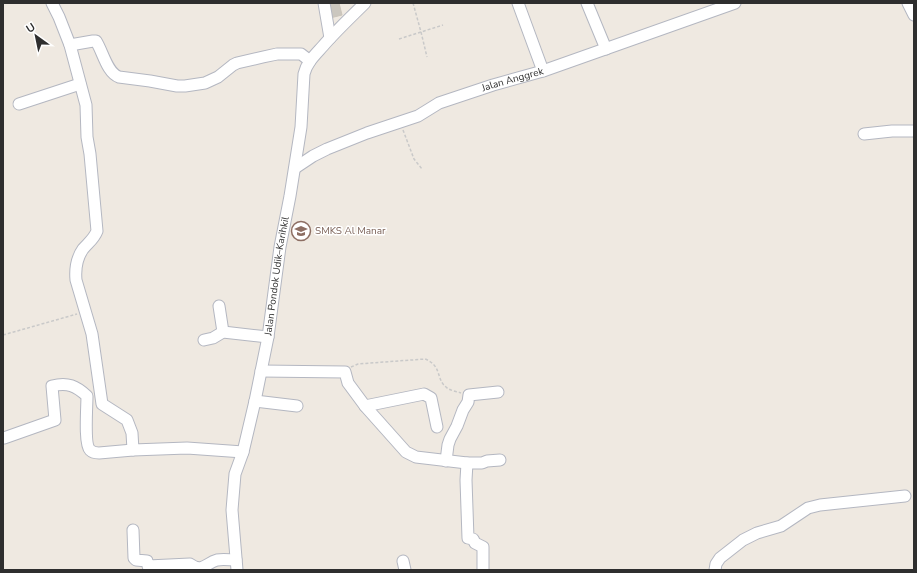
<svg xmlns="http://www.w3.org/2000/svg" width="917" height="573" font-family="'Nunito Sans',sans-serif">
	<rect width="100%" height="100%" fill="#efe9e1"/>
	<polygon fill="#cbc7bf" stroke="#cbc5ba" points="326,3 339,3 342,15 330,18"/>
	<g fill="none" stroke-linecap="round" stroke-linejoin="round">
		<g stroke="#b4b7c1" stroke-width="13">
			<g id="minor">
				<path d="M 52,3 L 59,17 L 70,45 L 86,105 L 87,137 L 90,154 L 97,231 C 94,239 88,243 83,249 C 76,259 75,269 76,280 L 92,334 L 102,404 L 127,420 L 132,433 L 133,450 L 187,448 L 243,452"/>
				<polyline points="324,3 330,38"/>
				<polyline points="518,3 543,71"/>
				<polyline points="587,3 606,49"/>
				<polyline points="908,3 914,15"/>
				<path d="M 70,45 L 93,41 L 96,41 C 103,52 107,73 119,77 L 150,81 L 177,86 L 185,86 L 205,83 L 218,77 L 233,65 L 237,63 L 263,57 L 277,54 L 301,54 L 310,61"/>
				<polyline points="19,104 80,84"/>
				<polyline points="864,134 892,131 914,131"/>
				<path id="s1" d="M 295,168 L 313,156 L 327,149 L 367,133 L 418,116 L 439,103 L 493,85 L 543,71 L 735,3"/>
				<polyline points="219,306 223,332"/>
				<polyline points="204,340 213,338 223,332 268,337"/>
				<polyline points="261,371 345,372 348,383 365,406 406,452 416,457 467,463 482,463 487,461 500,460"/>
				<polyline points="255,401 297,406"/>
				<polyline points="365,406 424,394 431,398 437,427"/>
				<path d="M 4,438 L 55,420 L 52,386 C 68,382 76,386 87,396 C 87,407 84,444 90,450 C 93,453 96,453 99,453 L 133,450"/>
				<polyline points="446,461 448,445 450,439 457,426 463,410 468,402 469,395 498,392"/>
				<polyline points="467,463 466,480 468,538 473,539 475,543 483,547 483,570"/>
				<path d="M 133,530 L 134,558 L 136,560 L 147,561 L 148,566 L 190,564 C 203,573 206,563 217,560 C 223,559 230,560 236,560"/>
				<polyline points="403,561 405,570"/>
				<path id="s2" d="M 237,570 L 232,510 L 235,474 L 243,452 L 255,401 L 268,337 L 280,247 L 290,196 L 301,127 L 304,74 C 307,62 315,55 323,46 C 336,31 351,17 365,3"/>
				<polyline points="715,570 716,564 720,558 743,540 757,533 781,526 808,508 820,505 905,496"/>
			</g>
		</g>
		<g stroke="#c9c9c9" stroke-width="1.5" stroke-dasharray="3 2" stroke-linecap="butt">
			<polyline points="413,3 421,32 427,57"/>
			<polyline points="399,39 443,25"/>
			<polyline points="403,130 414,159 422,169"/>
			<polyline points="3,335 77,314"/>
			<path d="M 351,367 L 358,364 L 425,359 C 428,360 431,362 433,364 C 440,370 438,381 446,387 C 450,391 456,391 461,393"/>
		</g>
		<use href="#minor" stroke="#fff" stroke-width="11"/>
	</g>
	<defs>
		<g id="school-ring" transform="scale(1)"><circle r="9.5" fill="#fff" stroke="#8d6e63" stroke-width="1.5"/><path d="M0-5L7-2L0 1L-7-2ZM-4 1L0 2.5L4 1V4Q0 6-4 4Z" fill="#8d6e63"/></g>
	</defs>
	<g fill-rule="evenodd">
		<use href="#school-ring" x="301" y="231"/>
	</g>
	<g text-anchor="middle" dominant-baseline="central" stroke-width="3" stroke-linejoin="round" paint-order="stroke">
		<g font-size="10" fill="#2e2e2e" stroke="#fff">
			<text stroke="none"><textPath href="#s1" startOffset="236">Jalan Anggrek</textPath></text>
			<text stroke="none"><textPath href="#s2" startOffset="299">Jalan Pondok Udik–Karihkil</textPath></text>
		</g>
		<g font-size="10" fill="#785e54" stroke="#fff" text-anchor="start">
			<text x="315" y="231">SMKS Al Manar</text>
		</g>
	</g>
	<rect width="917" height="573" fill="none" stroke="#2e2e2e" stroke-width="8"/>
	<g transform="translate(36 36) rotate(327)" stroke="#ffffff" stroke-width="3" paint-order="stroke">
	<path d="M0-3L7 15L0 10L-7 15Z" fill="#2e2e2e"/>
	<text y="-6" font-size="11" font-weight="bold" text-anchor="middle" fill="#2e2e2e">U</text>
	</g>
</svg>
